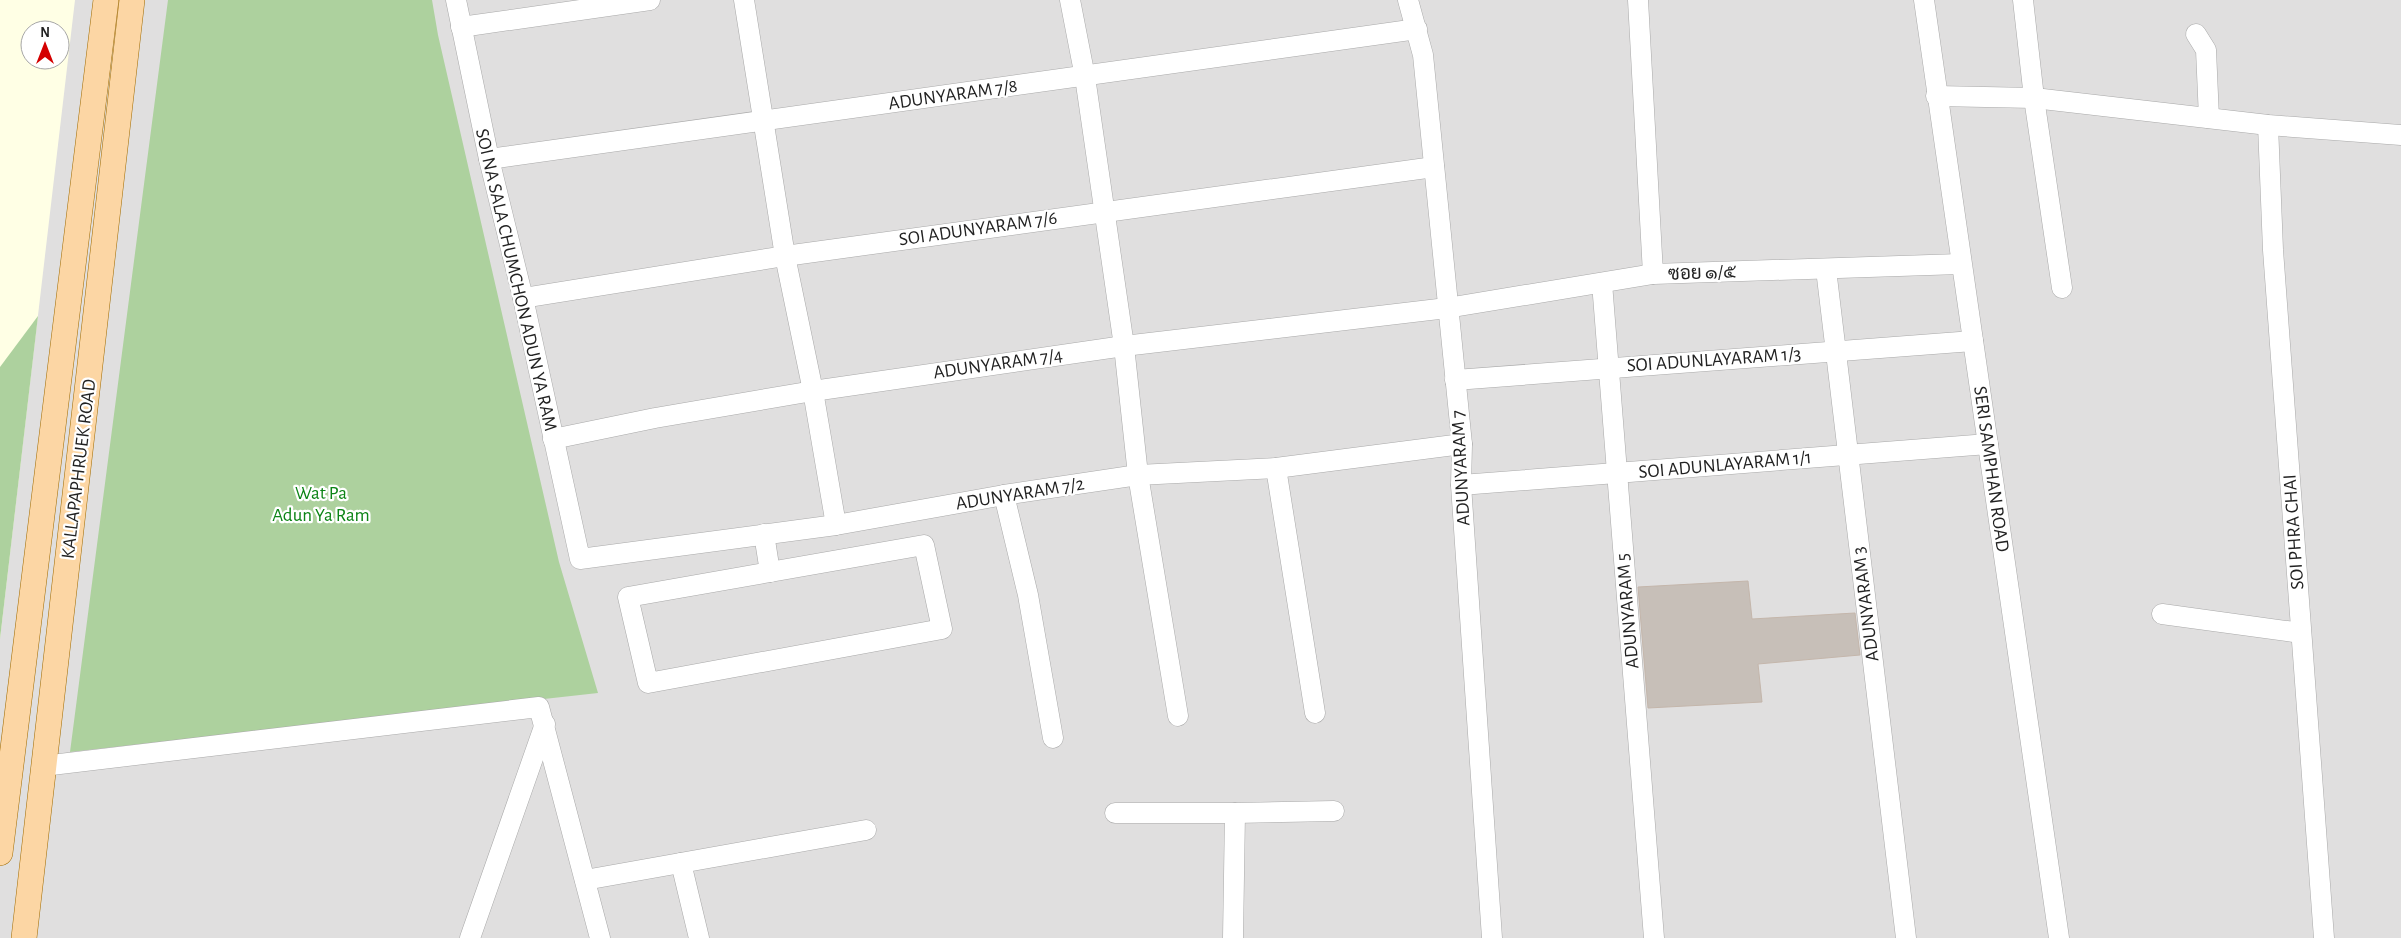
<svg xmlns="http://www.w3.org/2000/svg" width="2401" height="938" font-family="'Alegreya Sans',Sarabun,sans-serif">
	<rect width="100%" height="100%" fill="#f2efe9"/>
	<polygon fill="#e0dfdf" points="55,0 2401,0 2401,938 0,938 0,441 60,60 60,30"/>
	<path fill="#ffffe5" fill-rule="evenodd" d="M 0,0 L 75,0 L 0,639 ZM 30,30 L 60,30 L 60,60 L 30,60 Z"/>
	<g fill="#add19e">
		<polygon points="168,0 432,0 438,35 559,562 598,693 70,752"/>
		<polygon points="38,316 0,639 0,367"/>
	</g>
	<polygon fill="#c7bfb8" stroke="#c4b6ab" points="1748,581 1752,619 1855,613 1860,655 1758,664 1762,702 1648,708 1638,587"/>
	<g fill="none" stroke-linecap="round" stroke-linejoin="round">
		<g stroke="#a9a9a9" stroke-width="21">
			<g id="minor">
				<polyline points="456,0 489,159 523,298 580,559 836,525 1004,495 1138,475 1276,468 1462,444"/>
				<polyline points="744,0 785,256 813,391 836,525"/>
				<polyline points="1070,0 1085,77 1124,346 1138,475 1178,716"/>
				<polyline points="1408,0 1423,55 1462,444 1461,485 1492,938"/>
				<polyline points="1638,0 1653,274"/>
				<polyline points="1924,0 2059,938"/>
				<polyline points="2023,0 2034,98 2062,288"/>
				<polyline points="461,27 650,0"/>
				<polyline points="2196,34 2206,50 2209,118"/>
				<polyline points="1936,96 2034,98 2268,125 2401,135"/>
				<polyline points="2268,125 2273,250 2324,938"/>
				<polyline points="489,159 1417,29"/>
				<polyline points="1826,269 1906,938"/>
				<polyline points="1602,283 1654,938"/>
				<polyline points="523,298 785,256 1434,167"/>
				<polyline points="1455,380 1973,341"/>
				<polyline points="553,439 655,418 813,391 1124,346 1447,308 1653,274 1960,264"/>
				<polyline points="1276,468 1315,713"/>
				<polyline points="1461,485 1988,444"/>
				<polyline points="1004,495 1028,595 1053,738"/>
				<polyline points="764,534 770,572"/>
				<polygon points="924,545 942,629 648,683 628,597"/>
				<polyline points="2162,614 2301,633"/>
				<polyline points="43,766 539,707 600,938"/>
				<polyline points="1115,813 1235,813 1233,938"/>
				<polyline points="1235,813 1334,811"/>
				<polyline points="681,863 699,938"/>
				<polyline points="585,880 866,830"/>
				<polyline points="470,938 545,724"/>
			</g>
		</g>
		<g stroke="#a06b00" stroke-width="26">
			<g id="major">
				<polyline points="0,853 106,0"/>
				<polyline points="24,938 132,0"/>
			</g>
		</g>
		<use href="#minor" stroke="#fff" stroke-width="20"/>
		<use href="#major" stroke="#fcd6a4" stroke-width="25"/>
	</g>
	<g text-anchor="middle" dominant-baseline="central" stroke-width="4.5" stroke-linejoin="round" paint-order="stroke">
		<g font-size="19" fill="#222" stroke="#fff">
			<text transform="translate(953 95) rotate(-8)">ADUNYARAM 7/8</text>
			<text transform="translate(978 229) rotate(-8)">SOI ADUNYARAM 7/6</text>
			<text transform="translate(1702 273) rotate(-2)">ซอย ๑/๕</text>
			<text transform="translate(516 280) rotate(77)">SOI NA SALA CHUMCHON ADUN YA RAM</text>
			<text transform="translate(1714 360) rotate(-4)">SOI ADUNLAYARAM 1/3</text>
			<text transform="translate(998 364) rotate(-8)">ADUNYARAM 7/4</text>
			<text transform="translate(1725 465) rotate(-5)">SOI ADUNLAYARAM 1/1</text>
			<text transform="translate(1461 468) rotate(-93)">ADUNYARAM 7</text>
			<text transform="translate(79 469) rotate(-83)">KALLAPAPHRUEK ROAD</text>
			<text transform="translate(1991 469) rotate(82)">SERI SAMPHAN ROAD</text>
			<text transform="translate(1020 494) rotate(-9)">ADUNYARAM 7/2</text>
			<text transform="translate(2294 532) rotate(-94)">SOI PHRA CHAI</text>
			<text transform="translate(1866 604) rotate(-97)">ADUNYARAM 3</text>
			<text transform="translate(1628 611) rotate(-95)">ADUNYARAM 5</text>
		</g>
		<g font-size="19" fill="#0c8416" stroke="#fff">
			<text x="321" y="493">Wat Pa<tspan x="321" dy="22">Adun Ya Ram</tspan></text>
		</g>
	</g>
	<g transform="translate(45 45)"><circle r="24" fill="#ffffff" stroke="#a7a7a7"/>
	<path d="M0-4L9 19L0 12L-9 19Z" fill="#d40000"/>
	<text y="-8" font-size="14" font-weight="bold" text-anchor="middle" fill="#222222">N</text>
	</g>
</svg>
